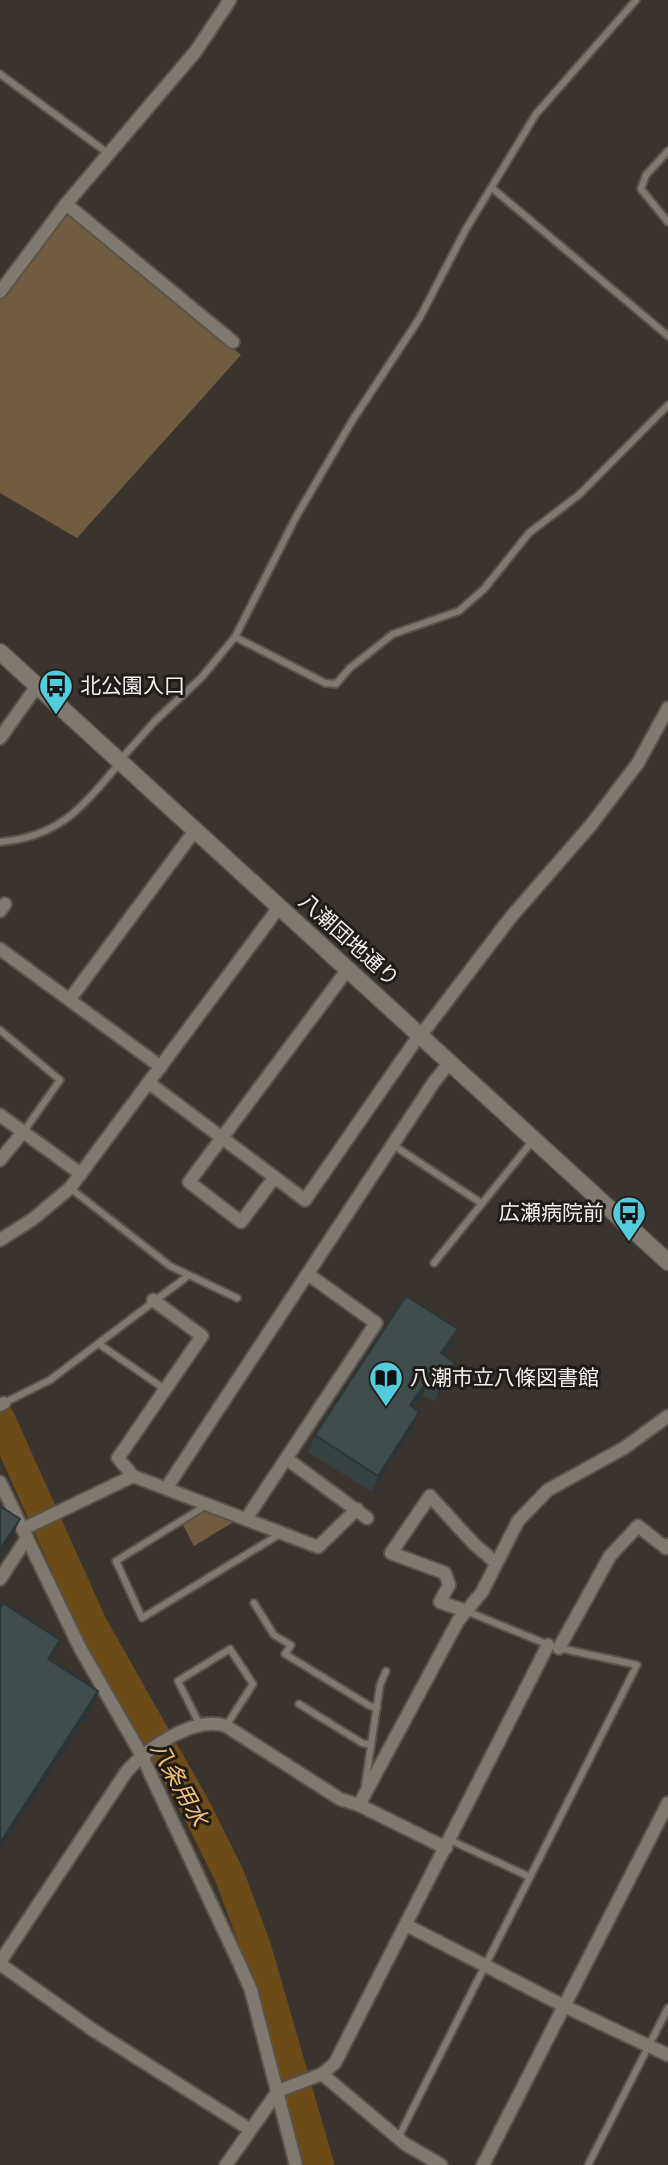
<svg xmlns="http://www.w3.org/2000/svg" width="668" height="2165" font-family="Karla,'Noto Sans JP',sans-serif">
	<rect width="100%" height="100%" fill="#3b342c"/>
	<g fill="#715c40">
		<polygon points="66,209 241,355 77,538 0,493 0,299"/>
		<polygon points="203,1510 235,1521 194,1546 182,1523"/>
	</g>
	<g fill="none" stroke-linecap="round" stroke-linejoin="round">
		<polyline stroke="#6c4b19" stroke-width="30" points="0,1419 92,1624 197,1810 230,1877 256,1947 319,2165"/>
		<g stroke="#59534c" stroke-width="10">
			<g id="service">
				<polyline points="0,74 109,154"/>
				<polyline points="668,151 646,175 641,189 668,222"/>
				<polyline points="492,188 668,336"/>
				<polyline points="235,637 325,683 336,684 350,668 393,634 459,611 484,589 529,533 580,494 668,405"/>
				<polyline points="120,760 155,721 201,678 235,637 296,517 352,421 419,319 466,229 536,114 636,0"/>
				<path d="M 0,842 C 60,837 82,807 119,764"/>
				<polyline points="0,1030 60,1080 24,1131"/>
				<polyline points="393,1145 481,1203"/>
				<polyline points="70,1188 170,1266 237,1298"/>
				<polyline points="434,1263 534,1139"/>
				<polyline points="99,1344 166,1390"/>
				<polyline points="4,1403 50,1380 189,1275"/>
				<polyline points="205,1506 116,1561 142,1618 280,1534"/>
				<polyline points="254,1603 274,1635 291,1645 285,1654 370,1706 377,1708"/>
				<polyline points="466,1611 549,1645"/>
				<polyline points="299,1704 362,1743 371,1745"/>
				<polyline points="199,1723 178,1681 230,1649 253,1684 226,1726"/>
				<polyline points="365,1786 380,1685 386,1671"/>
				<polyline points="450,1840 530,1877"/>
				<polyline points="398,2138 637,1665 559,1648"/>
				<polyline points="588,2165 668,2008"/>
			</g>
		</g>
		<g stroke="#59534c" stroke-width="16">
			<g id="minor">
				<polyline points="66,204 233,342"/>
				<polyline points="0,292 66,204 196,51 230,0"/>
				<polyline points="0,738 37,686"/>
				<polyline points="0,911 5,904"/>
				<polyline points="0,949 161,1067"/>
				<polyline points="70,999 196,829"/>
				<polyline points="421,1035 511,917 591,825 638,763 668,708"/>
				<polyline points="149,1083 305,1200 420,1034"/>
				<polyline points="0,1115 81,1174"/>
				<polyline points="0,1160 24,1131"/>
				<polyline points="274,1178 241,1222 189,1182 348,969"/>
				<polyline points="0,1240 33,1219 70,1188 280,906"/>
				<polyline points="0,1405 4,1403"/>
				<polyline points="287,1459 367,1518"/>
				<polyline points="133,1476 118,1458 202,1336 153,1300"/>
				<polyline points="0,1482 80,1648 141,1754 240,1965 251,1990 296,2165"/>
				<polyline points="167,1487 434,1082 450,1062"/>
				<polyline points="246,1519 376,1323 309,1275"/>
				<polyline points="23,1529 133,1476 318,1547 357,1509"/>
				<polyline points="0,1579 27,1538"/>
				<polyline points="466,1611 440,1602 449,1585 445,1573 391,1553 430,1496 474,1544 496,1563"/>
				<polyline points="559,1648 610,1556 638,1526 666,1548 668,1545"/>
				<polyline points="359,1805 458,1621 482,1592 518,1521 548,1490 624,1448 668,1416"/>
				<polyline points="406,1925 564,2006 668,2055"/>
				<path d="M 0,1962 L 127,1771 C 147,1748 196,1715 226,1726 L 340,1799 L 359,1805 L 446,1848"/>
				<polyline points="0,1964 93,2030 249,2129"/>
				<polyline points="322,2074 405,2144 441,2165"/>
				<polyline points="226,2165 278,2091 322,2074 335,2063 548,1645"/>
				<polyline points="483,2165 668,1803"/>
			</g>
		</g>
		<g stroke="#59534c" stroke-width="19">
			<polyline id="tertiary" points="0,652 668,1262"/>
		</g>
		<use href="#service" stroke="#80796f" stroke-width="6"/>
		<use href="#minor" stroke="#80796f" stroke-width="12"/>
		<use href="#tertiary" stroke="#80796f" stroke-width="16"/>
	</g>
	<polygon fill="#364143" points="458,1329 451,1346 445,1356 449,1380 435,1402 423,1395 414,1408 419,1412 413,1429 372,1492 308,1452 315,1435"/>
	<g fill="#2c3537">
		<polygon points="458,1329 451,1346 435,1370 441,1353"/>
		<polygon points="455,1363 449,1380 435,1402 441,1385"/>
		<polygon points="429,1378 423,1395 404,1422 410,1405"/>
		<polygon points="419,1412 413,1429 372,1492 378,1476"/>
		<polygon points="20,1519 13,1536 0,1557 0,1549"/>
		<polygon points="60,1640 54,1657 42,1676 48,1659"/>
		<polygon points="98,1691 92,1708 0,1851 0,1843"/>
	</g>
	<g fill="#3f4c4e" stroke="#2c3537" stroke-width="2">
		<polygon points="406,1296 458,1329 441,1353 455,1363 441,1385 429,1378 410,1405 419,1412 378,1476 315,1435"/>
		<polygon points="0,1506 20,1519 0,1549"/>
		<polygon points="3,1603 60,1640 48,1659 98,1691 0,1843 0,1608"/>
	</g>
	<defs>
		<g id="bus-pin" transform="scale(1.75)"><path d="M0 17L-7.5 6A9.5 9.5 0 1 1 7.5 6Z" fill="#53cbda" stroke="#201d19"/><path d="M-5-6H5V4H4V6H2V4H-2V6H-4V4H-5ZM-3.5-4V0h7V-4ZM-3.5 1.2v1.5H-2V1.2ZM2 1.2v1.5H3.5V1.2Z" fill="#111"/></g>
		<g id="library-pin" transform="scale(1.75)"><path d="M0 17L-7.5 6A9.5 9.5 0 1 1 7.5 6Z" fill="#53cbda" stroke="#201d19"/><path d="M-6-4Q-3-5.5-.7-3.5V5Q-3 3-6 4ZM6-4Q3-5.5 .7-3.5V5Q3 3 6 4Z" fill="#111"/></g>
	</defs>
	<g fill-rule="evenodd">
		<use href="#bus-pin" x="56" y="686"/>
		<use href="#bus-pin" x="629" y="1213"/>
		<use href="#library-pin" x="386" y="1378"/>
	</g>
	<g text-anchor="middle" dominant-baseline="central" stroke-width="6" stroke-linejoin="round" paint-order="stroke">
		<g font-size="21" fill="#f5f0eb" stroke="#201d19" text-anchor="start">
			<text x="80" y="686">北公園入口</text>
			<text x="604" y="1213" text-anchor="end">広瀬病院前</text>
			<text x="410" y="1378">八潮市立八條図書館</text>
		</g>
		<g font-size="21" fill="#f5f0eb" stroke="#201d19">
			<text transform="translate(349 940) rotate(42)">八潮団地通り</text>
		</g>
		<g font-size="23" font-style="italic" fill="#f3be75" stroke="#201d19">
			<text transform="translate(179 1784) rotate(61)">八条用水</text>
		</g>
	</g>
</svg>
